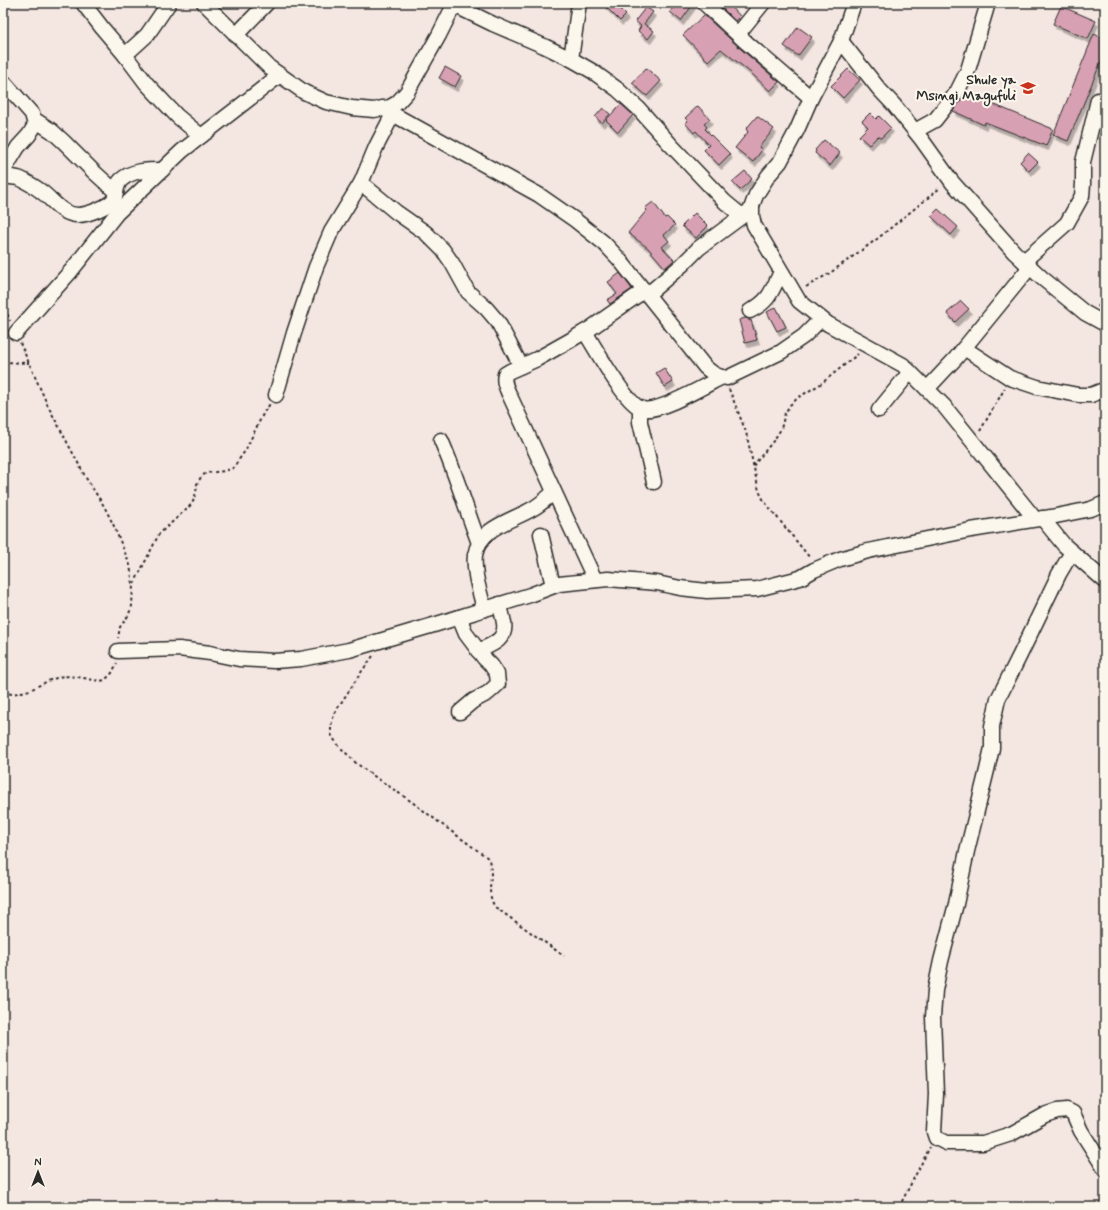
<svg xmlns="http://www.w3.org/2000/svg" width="1108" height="1210" font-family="Mynerve,sans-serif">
	<defs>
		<filter id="shadow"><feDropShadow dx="2.5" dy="4.5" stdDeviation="0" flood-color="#0004"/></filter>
	</defs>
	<rect width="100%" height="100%" fill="#f4e6e1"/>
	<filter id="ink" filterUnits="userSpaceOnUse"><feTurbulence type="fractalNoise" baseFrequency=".025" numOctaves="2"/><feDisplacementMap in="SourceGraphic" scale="8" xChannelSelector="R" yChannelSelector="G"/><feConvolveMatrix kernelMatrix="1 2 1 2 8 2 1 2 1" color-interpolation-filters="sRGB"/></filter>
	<g filter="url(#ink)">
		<g fill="#d8a0b3" stroke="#2b2b2b" filter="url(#shadow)">
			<polygon points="602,3 614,3 626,15 620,21"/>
			<polygon points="676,3 694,3 681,21 670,12"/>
			<polygon points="721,3 728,3 740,16 735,21 719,5"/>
			<polygon points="1061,6 1096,21 1088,39 1053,24"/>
			<polygon points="646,7 653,12 644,24 654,31 648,39 638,31 641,26 635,21"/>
			<polygon points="704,15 741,49 779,82 770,91 751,73 721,49 708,61 683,35"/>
			<polygon points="798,27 812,37 798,56 784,46"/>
			<polygon points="1094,34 1105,39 1105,52 1068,141 1053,135"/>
			<polygon points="445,67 461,76 455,87 439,78"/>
			<polygon points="646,68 661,81 647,96 632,83"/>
			<polygon points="848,69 860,80 843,98 831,86"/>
			<polygon points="966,93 1053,129 1046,146 985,122 984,125 953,111"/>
			<polygon points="621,104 633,115 618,132 606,120"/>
			<polygon points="698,106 710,119 704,124 707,127 705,129 730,154 719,165 704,150 709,145 696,131 694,133 685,123 688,121 685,118"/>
			<polygon points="603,108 610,114 602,123 595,117"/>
			<polygon points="870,113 876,119 879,116 891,128 881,138 878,136 869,145 859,136 868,127 862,121"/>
			<polygon points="757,116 774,129 759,147 762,150 753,162 735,148 748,132 746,129"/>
			<polygon points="824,140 840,153 830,166 815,153 816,151 815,150"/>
			<polygon points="1028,153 1038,162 1029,171 1020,162"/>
			<polygon points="745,171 752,179 740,190 732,182"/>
			<polygon points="653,202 665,218 667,217 675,225 664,235 669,241 662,247 674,260 665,268 648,248 628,233 647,210 645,208"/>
			<polygon points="938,209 958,227 951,235 931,216"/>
			<polygon points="695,213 708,226 696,238 682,226"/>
			<polygon points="620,273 632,289 610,304 607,300 617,294 608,282"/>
			<polygon points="961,301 969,309 955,322 947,313"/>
			<polygon points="776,307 786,327 777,331 767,312"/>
			<polygon points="745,318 749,319 749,321 751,320 757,340 745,343 739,320"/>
			<polygon points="664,368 673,382 665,387 656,373"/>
		</g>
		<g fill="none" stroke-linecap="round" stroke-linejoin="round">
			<g stroke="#2b2b2b" stroke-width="17">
				<g id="minor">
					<polyline points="83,3 103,29 125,55 146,83 177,116 201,136"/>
					<polyline points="204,3 270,68 304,92 326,102 352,108 374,110 390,107 397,103 407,92 439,35 455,3"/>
					<polyline points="450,3 493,24 544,46 571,59 592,71 617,89 638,108 670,144 725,202 742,216"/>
					<polyline points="704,3 747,43 811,98"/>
					<polyline points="854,3 841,41 811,98 797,130 780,162 768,176 756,195 752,206 752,216 754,225 799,301 828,324 903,365 944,406 1035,519"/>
					<polyline points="738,34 763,3"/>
					<polyline points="236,35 267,3"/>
					<polyline points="841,41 879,89 894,105 922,140 952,182 1014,252 1042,278 1085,313 1105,324"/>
					<polyline points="125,55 147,35 169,3"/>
					<polyline points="571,59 579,3"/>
					<polyline points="3,81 32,114 35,125 29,135 18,147 3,172"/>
					<path d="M 382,108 L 539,195 L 575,220 L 604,243 L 619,259 L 705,367 C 712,373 717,377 727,378 L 781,352 L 804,336 L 821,319"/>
					<polyline points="35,120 52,131 64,142 93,171 116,192"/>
					<polyline points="915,131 935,120 957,92 968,70 988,3"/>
					<path d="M 3,176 C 8,177 13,177 18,178 C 24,180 37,188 42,192 C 53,200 62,215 78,215 C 87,215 112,206 115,197 C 117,191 116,185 121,180 C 132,170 148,170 162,170"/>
					<polyline points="361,183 396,212 426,233 443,250 452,263 468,292 486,308 498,322 521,366"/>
					<polyline points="1024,261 1067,223 1082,196 1083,184 1083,162 1098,100"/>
					<polyline points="648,294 682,265 699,248 749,211"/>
					<path d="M 750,311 C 770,301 772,290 781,272"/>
					<path d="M 585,332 C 595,347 626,406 643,409 C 659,413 706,385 722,377"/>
					<polyline points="16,333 71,271 117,213 182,151 280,75"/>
					<polyline points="964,348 1010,378 1037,387 1078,395 1091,395 1101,391"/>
					<polyline points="927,389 956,358 1030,267"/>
					<polyline points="276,395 294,333 316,267 331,232 361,183 376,147 393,114"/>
					<polyline points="640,408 640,422 654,482"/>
					<polyline points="879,410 910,372"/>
					<path d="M 441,440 C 456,474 466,509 479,543"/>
					<polyline points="1042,518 1064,545 1105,581"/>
					<polyline points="541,534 553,586"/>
					<polyline points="1072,552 1059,574 1020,655 998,699 992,726 992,748 987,770 967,851 956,904 941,961 935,990 933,1017 936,1094 934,1132 936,1138 946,1143 983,1143 1011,1134 1045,1115 1057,1111 1067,1110 1073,1113 1081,1131 1105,1169"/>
					<path d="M 595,580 L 509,394 C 506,387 503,382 505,374 L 510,371 L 537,359 L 569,341 L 591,328 L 645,290"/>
					<path d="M 484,609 C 480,592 473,572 475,555 C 480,527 512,521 532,509 C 540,505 547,498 554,492"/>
					<polyline points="459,617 466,634 484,658 491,665 497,674 498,684 488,693 473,701 460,712"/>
					<polyline points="118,651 179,649 210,653 239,659 274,661 301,659 349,650 437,624 530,595 559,584 608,579 657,583 680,588 707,591 757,589 800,578 814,570 840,559 868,551 971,530 1051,517 1091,509 1105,503"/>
					<path d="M 478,651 C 491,645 507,640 504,623 C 503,617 501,611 500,604"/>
				</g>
			</g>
			<g stroke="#2b2b2b" stroke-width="2" stroke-dasharray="3 3" stroke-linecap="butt">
				<polyline points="806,287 830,273 877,239 940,188"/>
				<polyline points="3,303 10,321"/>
				<polyline points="1098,307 1105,294"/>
				<polyline points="20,343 48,406 86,478 104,506 113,524 130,565 133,585 132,606 128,616 120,627 118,638"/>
				<polyline points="3,362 29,363"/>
				<polyline points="729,389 746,432 759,491 764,501 810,558"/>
				<polyline points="980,431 1005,388"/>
				<polyline points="753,466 774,440 781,429 785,413 790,405 799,397 822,383 858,354"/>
				<polyline points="134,584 159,534 192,504 196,493 197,484 201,477 206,473 225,471 233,468 245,451 264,412 270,404"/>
				<path d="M 373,656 L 362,671 L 337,709 L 333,718 L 331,726 L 331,734 L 333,738 L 339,746 L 356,763 L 368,772 L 412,802 L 444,826 L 488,858 C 496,876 484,889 495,907 L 564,956"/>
				<polyline points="3,693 13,694 30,690 50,680 63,676 78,677 99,681 105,680 112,673 117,663"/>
				<polyline points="899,1207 930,1147"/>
			</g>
			<use href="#minor" stroke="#fbf7ec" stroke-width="14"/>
		</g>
	</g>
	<defs>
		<g id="school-bare" transform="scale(1.2)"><path d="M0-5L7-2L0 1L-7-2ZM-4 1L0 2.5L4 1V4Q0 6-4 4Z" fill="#c8321e" stroke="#fbf7ec" stroke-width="2.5" paint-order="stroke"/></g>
	</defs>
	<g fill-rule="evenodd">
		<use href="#school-bare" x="1028" y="88"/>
	</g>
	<g text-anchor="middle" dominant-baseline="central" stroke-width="4" stroke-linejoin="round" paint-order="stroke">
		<g font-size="14" font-weight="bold" fill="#2b2b2b" stroke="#fbf7ec" text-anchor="end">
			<text x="1016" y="80">Shule ya<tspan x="1016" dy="16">Msingi Magufuli</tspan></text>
		</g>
	</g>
	<rect width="1108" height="1210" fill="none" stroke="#fbf7ec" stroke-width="16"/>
	<rect x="8" y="8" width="1092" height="1194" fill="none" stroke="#2b2b2b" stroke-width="1.5" filter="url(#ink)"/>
	<g transform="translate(38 1172)" stroke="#fbf7ec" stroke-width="3" paint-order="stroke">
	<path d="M0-3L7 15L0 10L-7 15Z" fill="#2b2b2b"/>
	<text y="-6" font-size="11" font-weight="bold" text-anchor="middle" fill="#2b2b2b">N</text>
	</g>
</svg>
